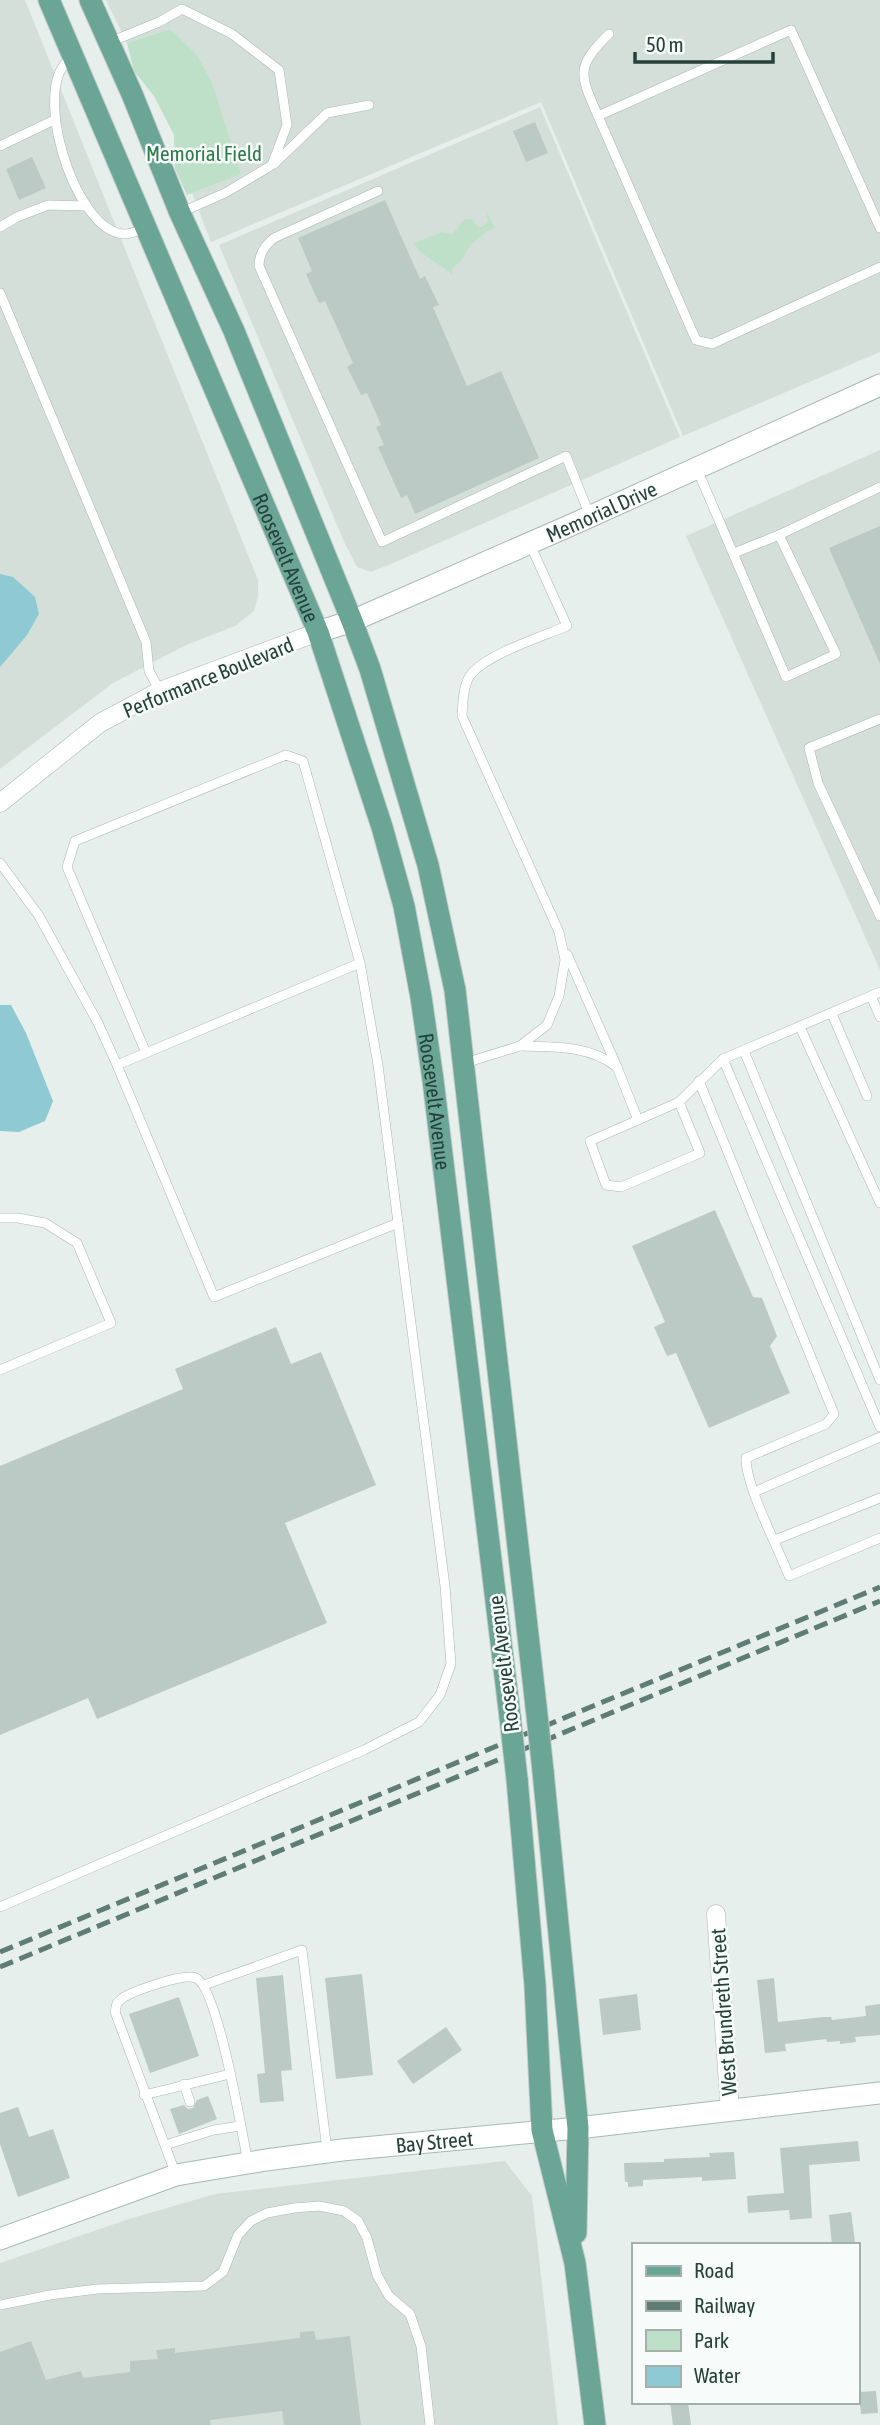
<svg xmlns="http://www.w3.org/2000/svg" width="880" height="2425" font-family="'Asap Condensed',sans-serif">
	<rect width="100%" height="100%" fill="#e6efeb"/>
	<g fill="#d4dfda">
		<polygon points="0,0 25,0 258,580 258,597 254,611 235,626 186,645 113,683 0,769"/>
		<polygon points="106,0 880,0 880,352 683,436 541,102 211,242 192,193 241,173 171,29 127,43"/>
		<polygon points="540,107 680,437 391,564 371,572 357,567 345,544 219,245"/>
		<polygon points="880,450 880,970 686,536"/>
		<polygon points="505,2161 532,2196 558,2425 0,2425 0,2263 132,2218 215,2194"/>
	</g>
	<g fill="#bfe0c8">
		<polygon points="170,29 197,55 212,83 241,174 187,195 175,169 174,135 154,96 134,71 127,43"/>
		<polygon points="487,212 495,228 486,232 470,245 461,261 452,269 452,274 419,251 414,243 442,232 452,234 465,219 472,219 478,227 482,227 488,222"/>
	</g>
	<g fill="#8ec9d4">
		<polygon points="0,574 13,577 35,597 39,614 27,635 0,667"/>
		<polygon points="0,1005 11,1005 26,1033 53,1101 45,1121 19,1132 0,1131"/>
	</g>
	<g fill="#bbcac4">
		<polygon points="535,122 548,153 526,162 513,131"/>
		<polygon points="32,157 46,188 19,200 6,169"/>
		<polygon points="385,200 420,279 425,276 439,305 433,307 467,386 501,371 539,458 415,514 407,495 401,498 378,447 384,445 376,427 381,425 367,393 361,395 347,367 353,363 325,301 319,303 306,274 312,271 298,238"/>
		<polygon points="880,526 880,664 829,548"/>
		<polygon points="715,1210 753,1297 762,1298 777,1336 770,1346 790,1393 709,1428 676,1353 667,1356 654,1327 665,1322 632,1246"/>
		<polygon points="276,1327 291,1364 321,1352 376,1485 285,1523 327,1623 97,1719 88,1698 0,1735 0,1466 183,1389 175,1369"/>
		<polygon points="362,1974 373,2075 336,2079 325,1978"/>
		<polygon points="283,1975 292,2070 281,2071 284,2101 260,2103 257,2074 265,2073 256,1978"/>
		<polygon points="774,1978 778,2022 823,2017 831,2017 832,2020 866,2016 865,2006 880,2004 880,2035 855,2037 856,2042 840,2044 840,2041 827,2042 826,2039 785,2044 786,2051 765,2053 757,1980"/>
		<polygon points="637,1994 641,2030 603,2035 599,1999"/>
		<polygon points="179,1997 199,2056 150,2073 129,2014"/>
		<polygon points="446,2027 462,2050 413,2084 397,2061"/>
		<polygon points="208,2096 217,2119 179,2134 170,2109 184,2105 188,2109 193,2108 197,2100"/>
		<polygon points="18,2107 29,2137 53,2129 70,2178 18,2197 0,2144 0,2113"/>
		<polygon points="858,2141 860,2161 809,2165 812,2218 790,2220 789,2210 748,2213 747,2196 784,2193 780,2148"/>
		<polygon points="734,2152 736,2179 702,2181 702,2177 643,2180 643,2186 628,2187 628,2182 625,2182 624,2163 664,2162 664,2159 710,2157 709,2153"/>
		<polygon points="851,2212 855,2242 851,2245 832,2245 829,2215"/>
		<polygon points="314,2331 316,2340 350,2336 361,2425 284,2425 282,2411 210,2420 211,2425 0,2425 0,2352 31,2341 46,2380 81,2371 83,2378 130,2372 130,2361 158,2359 156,2350 175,2348 175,2353 300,2338 300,2332"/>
		<polygon points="876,2391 878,2413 861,2414 859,2392"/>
		<polygon points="670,2402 688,2402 691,2425 673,2425"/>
	</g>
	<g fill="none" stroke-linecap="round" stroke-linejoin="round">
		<g stroke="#a8b8b2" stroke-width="10">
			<g id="service">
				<polyline points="110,42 159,22 182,9 232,34 279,70 287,125 272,165 227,192 182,212"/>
				<path d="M 73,58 C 28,78 73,232 124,234 C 131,234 138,231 144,228"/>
				<path d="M 598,116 C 580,75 575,67 609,34"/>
				<polyline points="0,146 54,120"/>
				<polyline points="274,164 327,113 369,105"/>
				<path d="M 378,191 L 274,238 C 264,246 259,254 259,266 L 382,542 L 566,456 L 590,516"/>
				<polyline points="0,227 17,217 48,205 84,206"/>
				<polyline points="880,228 791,30 598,116 696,340 712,344 880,267"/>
				<polyline points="0,293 146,642 149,671 160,691"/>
				<polyline points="697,469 786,677 836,654 779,535"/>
				<path d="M 529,542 L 567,626 C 541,637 490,653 472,673 C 463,683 463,702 462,716 L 559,932 L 565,960 L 559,996 L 547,1025 L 520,1046 C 554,1047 589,1045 617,1067"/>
				<polyline points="734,553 779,535 880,487"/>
				<polyline points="880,719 809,748 818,783 880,916"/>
				<polyline points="0,863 39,916 98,1023 117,1065"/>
				<polyline points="567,954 617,1067 638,1120"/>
				<polyline points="880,992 723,1059 880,1427"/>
				<polyline points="871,996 880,1017"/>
				<polyline points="832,1014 867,1096"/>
				<polyline points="800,1027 880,1203"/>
				<polyline points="744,1051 880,1380"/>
				<polyline points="146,1053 67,867 75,841 286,755 303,761 360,963 378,1065 398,1223 214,1297 117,1065 146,1053 360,963"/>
				<polyline points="465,1063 520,1046"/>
				<path d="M 699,1081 L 834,1414 L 826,1424 L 746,1458 C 746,1487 777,1545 789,1576 L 880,1538"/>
				<polyline points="679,1102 700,1153 621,1187 606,1185 590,1141 679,1102 723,1059"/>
				<polyline points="0,1218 18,1218 45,1223 77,1243 111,1323 0,1370"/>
				<polyline points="754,1492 880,1437"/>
				<polyline points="775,1540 880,1498"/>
				<polyline points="0,1907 364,1750 419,1722 440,1695 451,1664 445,1586 398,1223"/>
				<polyline points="204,1985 302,1950 327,2150"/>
				<polyline points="184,2084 190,2102"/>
				<polyline points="144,2095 230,2074"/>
				<polyline points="165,2145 214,2130 240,2126"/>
				<path d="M 176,2175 L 115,2012 L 117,2003 L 124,1997 C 137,1990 183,1973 196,1978 C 218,1988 242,2133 248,2163"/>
				<polyline points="0,2305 50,2295 97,2289 204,2286 223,2272 238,2235 251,2221 267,2213 294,2208 319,2206 344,2211 358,2221 367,2238 377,2275 389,2296 410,2314 421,2346 430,2425"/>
			</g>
		</g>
		<g stroke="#a8b8b2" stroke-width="19">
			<g id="minor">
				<polyline points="0,803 100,723 160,691 318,632"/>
				<polyline points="716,1914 730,2111"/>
			</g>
		</g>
		<g stroke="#a8b8b2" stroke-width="23">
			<g id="tertiary">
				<path id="s1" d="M 318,632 L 352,621 L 578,522 L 880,385"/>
			</g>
		</g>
		<g stroke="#a4bbb3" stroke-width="23">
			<g id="secondary">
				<path id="s2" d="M 0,2239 L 176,2175 L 266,2160 L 342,2150 L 578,2128 L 880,2093"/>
			</g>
		</g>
		<g stroke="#c2cac8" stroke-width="23">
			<g id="primary">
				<path id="s3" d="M 49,0 L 318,632 L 382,827 L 404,906 L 421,997 L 433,1080 L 510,1717"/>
				<polyline points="90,0 132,94 180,213 234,331 352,621 370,669 428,865 455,990 536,1706"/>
				<polyline points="543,1771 578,2128 576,2233"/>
				<polyline points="517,1779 535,1985 542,2130 575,2263 595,2425"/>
			</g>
		</g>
		<use href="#service" stroke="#fff" stroke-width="9"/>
		<use href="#minor" stroke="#fff" stroke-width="18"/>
		<use href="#tertiary" stroke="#fff" stroke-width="21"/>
		<use href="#secondary" stroke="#fff" stroke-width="21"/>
		<use href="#primary" stroke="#6aa596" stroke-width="21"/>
		<g stroke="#5f7d75" stroke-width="5" stroke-dasharray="14 7" stroke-linecap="butt">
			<polyline points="0,1952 880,1587"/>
			<polyline points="0,1967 880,1601"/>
		</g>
		<g stroke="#c2cac8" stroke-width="23" stroke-linecap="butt">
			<g id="primary-bridge">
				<polyline points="536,1706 543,1771"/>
				<polyline points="510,1717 517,1779"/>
			</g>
		</g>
		<use href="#primary-bridge" stroke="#6aa596" stroke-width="21"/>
	</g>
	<g text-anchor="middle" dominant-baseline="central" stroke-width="5" stroke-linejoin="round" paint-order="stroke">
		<g font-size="21" fill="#2d7a4b" stroke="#f7fbf9">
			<text x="204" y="153">Memorial Field</text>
		</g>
		<g font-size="21" fill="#24423a" stroke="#f7fbf9">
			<text stroke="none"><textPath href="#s1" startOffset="308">Memorial Drive</textPath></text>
			<text stroke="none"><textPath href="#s3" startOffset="606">Roosevelt Avenue</textPath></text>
			<text transform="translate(208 677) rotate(-22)">Performance Boulevard</text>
			<text stroke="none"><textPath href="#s3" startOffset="1172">Roosevelt Avenue</textPath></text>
			<text transform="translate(503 1664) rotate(-97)">Roosevelt Avenue</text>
			<text transform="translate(723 2012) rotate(-94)">West Brundreth Street</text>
			<text stroke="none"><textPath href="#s2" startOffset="448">Bay Street</textPath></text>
		</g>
	</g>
	<rect x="632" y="2243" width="228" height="161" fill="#f7fbf9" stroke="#a3b1ad" stroke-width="2"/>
	<rect x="646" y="2266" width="35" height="10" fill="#6aa596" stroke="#a3b1ad" stroke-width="2"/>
	<text x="694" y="2278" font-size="21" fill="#24423a">Road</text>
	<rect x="646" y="2301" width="35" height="10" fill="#5f7d75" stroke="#a3b1ad" stroke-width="2"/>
	<text x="694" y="2313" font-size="21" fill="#24423a">Railway</text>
	<rect x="646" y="2330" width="35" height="21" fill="#bfe0c8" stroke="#a3b1ad" stroke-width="2"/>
	<text x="694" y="2348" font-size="21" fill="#24423a">Park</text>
	<rect x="646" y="2366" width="35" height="21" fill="#8ec9d4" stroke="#a3b1ad" stroke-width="2"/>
	<text x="694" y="2383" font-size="21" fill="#24423a">Water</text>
	<path d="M635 52v10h138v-10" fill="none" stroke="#24423a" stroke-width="3.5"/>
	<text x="646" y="52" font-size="21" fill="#24423a" stroke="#f7fbf9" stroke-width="5" paint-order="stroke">50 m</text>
</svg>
